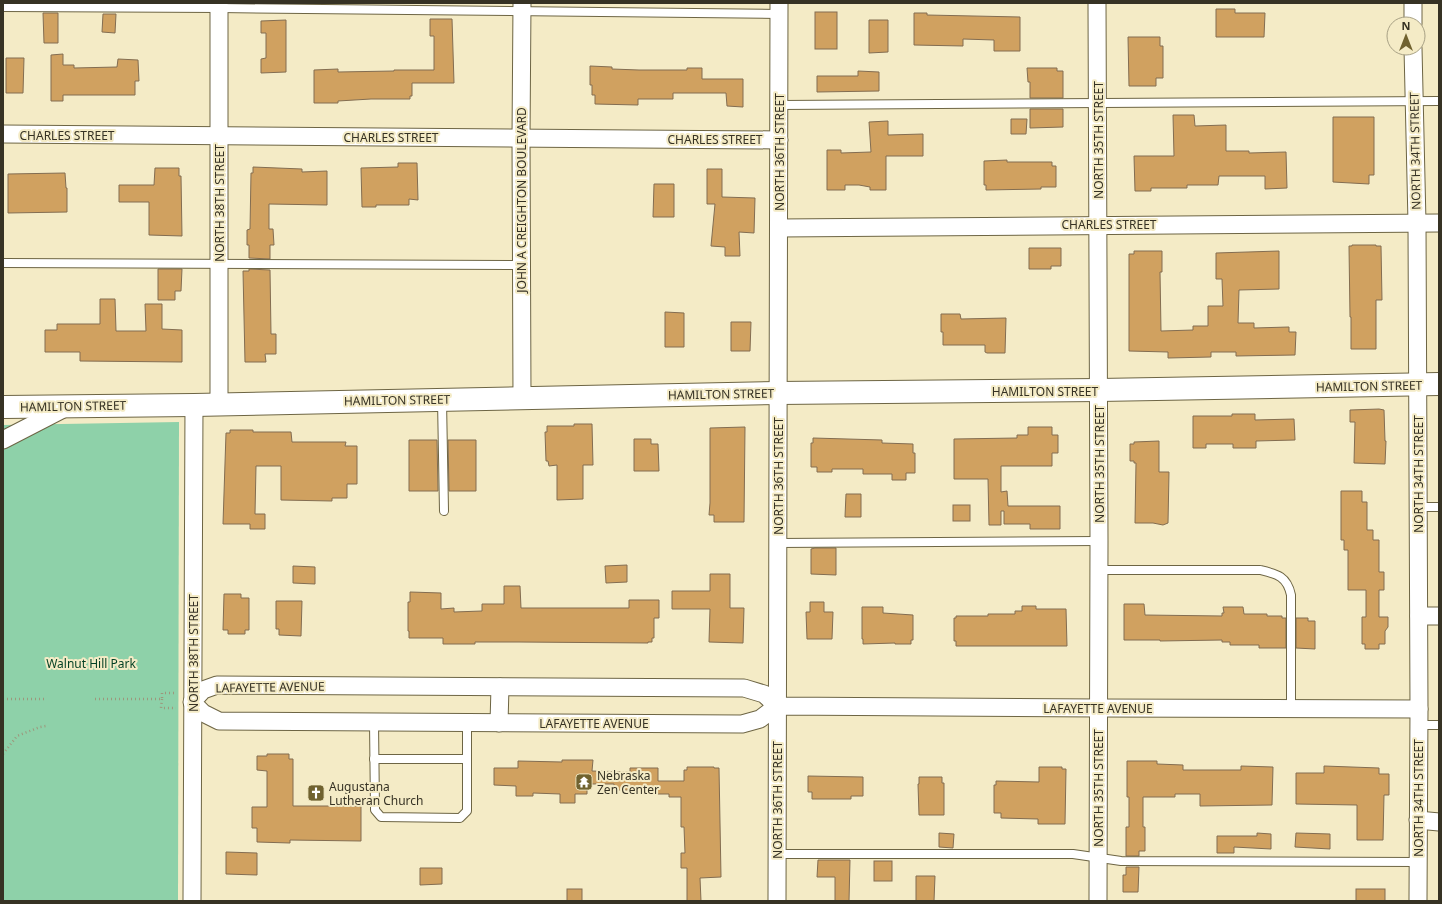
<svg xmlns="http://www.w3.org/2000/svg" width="1442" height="904" font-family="'Noto Sans',sans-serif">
	<rect width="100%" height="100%" fill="#f4ebc6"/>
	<polygon fill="#8ed1a9" points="179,422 178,901 3,901 3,425"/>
	<g fill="#d0a160" stroke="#836d51">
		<polygon points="1216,9 1235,9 1235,13 1265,13 1264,37 1216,37"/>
		<rect x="815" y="12" width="22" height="37"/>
		<polygon points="43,13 58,13 58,43 44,43"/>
		<polygon points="914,13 927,13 927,15 1020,17 1020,51 994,51 994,40 963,39 963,46 914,45"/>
		<polygon points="103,14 116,14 115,33 102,32"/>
		<polygon points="430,19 452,19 454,83 412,83 412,96 410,96 410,99 371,99 338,101 338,103 314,103 314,70 338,69 338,72 394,71 394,70 434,70 434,36 430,36"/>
		<polygon points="286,20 286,72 261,73 261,59 266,58 266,33 261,33 261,21"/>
		<polygon points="869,20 888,20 888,52 869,53"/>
		<polygon points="1128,37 1160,37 1160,46 1163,46 1163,78 1156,78 1156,86 1129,86"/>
		<polygon points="63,54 63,65 74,65 74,68 117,67 118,59 138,60 139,81 135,81 135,95 63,95 63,101 51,101 51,55"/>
		<polygon points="6,58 24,58 23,93 6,93"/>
		<polygon points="590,66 612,67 612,69 639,70 687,70 687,68 702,68 702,79 743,79 743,107 727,106 726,93 673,93 673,99 638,99 638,105 595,104 595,95 592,95 592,85 590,85"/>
		<polygon points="1027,68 1057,68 1057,71 1063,71 1063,98 1030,98 1030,82 1028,82"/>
		<polygon points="858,71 879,72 879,91 817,92 817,76 858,76"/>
		<polygon points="1030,109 1063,109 1063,127 1030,128"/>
		<polygon points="1173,115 1194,115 1195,126 1226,125 1226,151 1249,151 1249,153 1286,152 1287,188 1265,189 1265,176 1219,176 1218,185 1187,185 1187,188 1151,188 1151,191 1135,191 1134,156 1174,156"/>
		<polygon points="1333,117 1374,117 1374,175 1369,175 1369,184 1333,182"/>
		<polygon points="1011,119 1027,119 1026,134 1011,134"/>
		<polygon points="888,121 888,135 923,134 923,156 886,156 886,190 870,190 870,187 859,185 845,185 845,190 827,190 827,150 841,150 841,153 871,152 869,122"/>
		<polygon points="1007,160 1007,162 1052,162 1052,166 1056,166 1056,187 1041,187 1041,189 986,190 986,185 984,185 984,161"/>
		<polygon points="398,163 417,163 418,200 409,199 409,205 376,205 376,207 362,207 361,168 398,167"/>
		<polygon points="253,167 302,169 302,172 327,171 327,205 269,204 269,229 273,229 274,245 270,245 270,259 249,258 249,245 247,245 247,230 250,229 251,173 253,173"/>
		<polygon points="155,168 179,168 179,176 181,176 182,236 149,235 149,202 119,202 119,185 154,185"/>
		<polygon points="707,169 722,169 722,197 755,198 754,233 739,232 740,256 725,256 725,247 711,246 715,204 707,204"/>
		<polygon points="65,173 66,188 67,188 67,212 8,213 8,174"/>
		<polygon points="654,184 674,184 674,217 653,217"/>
		<polygon points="1352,245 1376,245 1376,246 1381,246 1382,300 1376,300 1376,349 1351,349 1351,317 1350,317 1349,246 1352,246"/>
		<polygon points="1029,248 1061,248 1061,266 1051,266 1051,269 1029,269"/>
		<polygon points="1134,251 1162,251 1162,272 1160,272 1161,331 1193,330 1193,326 1208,326 1208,306 1223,306 1222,279 1216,279 1216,253 1279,251 1279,289 1239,290 1238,323 1254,323 1254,328 1289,327 1289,332 1296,332 1295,355 1236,356 1236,352 1211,352 1211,357 1168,358 1168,352 1129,351 1129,254 1134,254"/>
		<polygon points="158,269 182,269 181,291 175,291 175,300 158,300"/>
		<polygon points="249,269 270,270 271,334 276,334 276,354 265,354 266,362 245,362 243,271 249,271"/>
		<polygon points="100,299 115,299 116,331 146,331 145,304 162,304 162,329 182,330 182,362 80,361 80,352 45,352 45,330 57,330 57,324 100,324"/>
		<polygon points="665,312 684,313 684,347 665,347"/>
		<polygon points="941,314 960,314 961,319 1006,318 1005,353 987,353 985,352 985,345 943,345 943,332 941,332"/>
		<polygon points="731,322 751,322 750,351 731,351"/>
		<polygon points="1379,409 1384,410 1385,441 1386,441 1385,464 1354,463 1355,422 1350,422 1350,410"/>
		<polygon points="1232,414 1255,414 1255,420 1294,419 1295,440 1256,441 1256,448 1233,448 1233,444 1206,444 1206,448 1193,448 1193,416 1232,416"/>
		<polygon points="574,424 592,424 593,465 583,465 583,499 557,500 557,465 549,466 548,461 546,461 545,432 547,432 547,426 574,426"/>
		<polygon points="745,427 744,522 714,522 714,515 709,515 710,503 710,428"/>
		<polygon points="1028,427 1052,427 1052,435 1058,435 1058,453 1052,453 1052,466 1001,466 1001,492 1007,491 1008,506 1060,506 1060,529 1030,529 1030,524 1004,524 1004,511 1001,511 1001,525 989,525 988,479 954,479 954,439 1017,438 1017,435 1028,435"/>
		<polygon points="230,430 253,430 253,432 291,432 292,442 346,442 345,446 357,446 357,484 347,484 347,498 332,498 332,501 281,500 281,466 256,466 255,514 265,514 265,529 250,529 250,524 223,524 226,433 230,433"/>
		<polygon points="813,438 882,440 882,443 913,444 913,453 915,453 915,473 906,473 906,480 892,480 892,474 863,474 863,469 832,469 832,472 817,472 817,467 811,467 811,443 813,443"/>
		<polygon points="634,439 651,439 651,444 658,444 659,471 634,471"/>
		<polygon points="409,440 437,440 438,491 409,491"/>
		<polygon points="448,440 476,440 476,491 449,491"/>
		<polygon points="1159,441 1159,472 1169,472 1168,523 1163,525 1153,523 1135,523 1136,463 1134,463 1134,461 1130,461 1130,444 1134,444 1134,442"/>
		<polygon points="1341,491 1362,491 1362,502 1367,502 1367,530 1373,530 1373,540 1379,540 1379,572 1384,572 1384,590 1379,590 1379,617 1388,617 1388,627 1385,631 1385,644 1379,644 1379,649 1365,649 1365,644 1362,644 1362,617 1366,617 1366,590 1348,590 1348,550 1344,550 1344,540 1341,540"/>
		<polygon points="846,494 861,494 861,517 845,517"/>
		<rect x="953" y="505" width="17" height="16"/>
		<polygon points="815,548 836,548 836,575 811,574 811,549"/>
		<polygon points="627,565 627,582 606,583 605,566"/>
		<polygon points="293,566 315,567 315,584 293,583"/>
		<polygon points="710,574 730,574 730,608 744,608 743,643 709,642 710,609 672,609 672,591 710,591"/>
		<polygon points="504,586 520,586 521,608 629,608 629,600 659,600 659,618 654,618 654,638 652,638 652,642 648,642 648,643 519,642 475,642 475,644 443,644 443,638 409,638 409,631 408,631 408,602 410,602 410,592 441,593 441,609 454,608 454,612 482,611 482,604 504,604"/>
		<polygon points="224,594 241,594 241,598 249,598 249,630 245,630 245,634 228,634 228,630 223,630"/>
		<polygon points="276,601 302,601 301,636 279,635 279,629 276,629"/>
		<polygon points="810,602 824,602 824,612 833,612 832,639 807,639 806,612 810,612"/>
		<polygon points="1124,604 1144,604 1145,615 1222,616 1222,613 1224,613 1223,607 1243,607 1244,614 1267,614 1267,616 1282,616 1282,618 1286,618 1286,648 1259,648 1259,645 1230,645 1230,642 1222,642 1222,640 1160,641 1160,640 1124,640"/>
		<polygon points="1022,606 1036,606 1036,609 1066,609 1067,646 956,646 956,641 954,641 954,618 956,618 956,616 988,616 988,614 1015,614 1015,611 1022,611"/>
		<polygon points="862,607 883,607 883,613 913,615 913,640 911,640 911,644 895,644 895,643 863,644 863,639 862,639"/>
		<polygon points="1296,618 1308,618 1308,621 1315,621 1315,649 1296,648"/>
		<polygon points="267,754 289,754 289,759 293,759 293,806 361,806 361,841 290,840 290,843 257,842 257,828 252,828 252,807 267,807 267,771 257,770 257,756 267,756"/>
		<polygon points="562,760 593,760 592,771 630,772 630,768 658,768 658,781 684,781 684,770 687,770 687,767 714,767 714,768 719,768 721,877 700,878 701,901 687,901 687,868 681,868 681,853 685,853 684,827 681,827 681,797 669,797 669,794 646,794 646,790 614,790 614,784 587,784 587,794 575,794 575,803 560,803 560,794 533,793 533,796 516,796 516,786 494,785 494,768 518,768 518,761 562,762"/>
		<polygon points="1127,761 1157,761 1157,764 1183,765 1183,770 1241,770 1241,766 1273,767 1272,805 1200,806 1200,794 1175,794 1175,797 1143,797 1143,827 1145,827 1145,851 1139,851 1139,856 1126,856 1126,827 1129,827 1129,797 1127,797"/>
		<polygon points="1324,766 1379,768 1379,774 1389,774 1389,795 1384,795 1383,840 1357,840 1357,805 1296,804 1296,773 1324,773"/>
		<polygon points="1039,767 1062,767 1062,769 1066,769 1065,824 1038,824 1038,819 1001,818 1001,813 994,813 994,785 996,785 996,781 1039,782"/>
		<polygon points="808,776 863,777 863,796 851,796 851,799 812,799 812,792 808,792"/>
		<polygon points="919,777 942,777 942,783 944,783 944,815 919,815 918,784 919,784"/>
		<polygon points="939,833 954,834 953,848 939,847"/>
		<polygon points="1257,833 1271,834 1271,849 1234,847 1234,853 1217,853 1217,836 1257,836"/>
		<polygon points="1296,833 1330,834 1330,849 1295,847"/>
		<polygon points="226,852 257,853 257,875 226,874"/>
		<polygon points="818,860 850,860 849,901 835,901 835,877 817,877"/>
		<rect x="874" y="861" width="18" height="20"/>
		<polygon points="1126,867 1139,867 1138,892 1123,892 1123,875 1126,875"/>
		<polygon points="420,868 442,868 442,884 420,885"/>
		<polygon points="916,876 935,876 934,901 916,901"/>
		<rect x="567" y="889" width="15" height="12"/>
		<rect x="1356" y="889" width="29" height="12"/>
	</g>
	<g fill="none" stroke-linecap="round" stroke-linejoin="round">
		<g stroke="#6d6544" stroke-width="10">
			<g id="service">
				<polyline points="3,7 219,8 779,14"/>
				<polyline points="779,105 1439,101"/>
				<polyline points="3,263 521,265"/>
				<polyline points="442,400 444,511"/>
				<polyline points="1417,507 1439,507"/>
				<polyline points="778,543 1099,541"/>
				<path d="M 1099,570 L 1260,570 C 1277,574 1287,576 1291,595 L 1291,709"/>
				<polyline points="374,722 375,810 381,817 460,818 467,811 467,722"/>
				<polyline points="1419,725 1439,725"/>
				<polyline points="374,759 467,759"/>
				<polyline points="777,854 1073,854 1121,861 1418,862"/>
			</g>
		</g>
		<g stroke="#6d6544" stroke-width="19">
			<g id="minor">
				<polyline points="1097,3 1099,541 1098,901"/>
				<polyline points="1413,3 1413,24"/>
				<polyline points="1413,48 1417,223 1419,709 1418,901"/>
				<polyline points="3,134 779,140"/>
				<polyline points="779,228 1439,223"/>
				<polyline points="522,397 521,138 522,3"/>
				<polyline points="219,404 219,3"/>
				<polyline points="3,440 67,407"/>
				<polyline points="1419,616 1439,616"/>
				<polyline points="777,706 764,694 744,688 217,685 203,690 192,702 203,713 219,721 742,724 760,719 777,706 1098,708 1419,709"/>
				<polyline points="499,723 500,687"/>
				<polyline points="1418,820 1439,822"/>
				<polyline points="192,901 194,405"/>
				<polyline points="777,901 779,3"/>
			</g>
		</g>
		<g stroke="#6d6544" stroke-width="24">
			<polyline id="secondary" points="3,407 194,405 778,393 1099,390 1439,384"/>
		</g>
		<g stroke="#9d977c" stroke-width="2.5" stroke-dasharray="1 3" stroke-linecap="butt">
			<polyline points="3,699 46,699"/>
			<polyline points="95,699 162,699 162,693 177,693"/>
			<polyline points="162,699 161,708 176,708"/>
			<polyline points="3,754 17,736 40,727 46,726"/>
		</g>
		<use href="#service" stroke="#fff" stroke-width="8"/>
		<use href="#minor" stroke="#fff" stroke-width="17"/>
		<use href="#secondary" stroke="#fff" stroke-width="22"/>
	</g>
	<defs>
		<g id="temple-square" transform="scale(0.9)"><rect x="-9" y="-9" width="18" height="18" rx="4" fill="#70622f" stroke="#f4ebc6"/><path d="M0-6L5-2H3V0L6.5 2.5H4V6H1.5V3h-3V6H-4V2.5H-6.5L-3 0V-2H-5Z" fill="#fff"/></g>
		<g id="church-square" transform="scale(0.9)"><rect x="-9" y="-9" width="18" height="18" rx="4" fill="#70622f" stroke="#f4ebc6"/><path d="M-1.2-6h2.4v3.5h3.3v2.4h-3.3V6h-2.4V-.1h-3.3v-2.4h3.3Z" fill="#fff"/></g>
	</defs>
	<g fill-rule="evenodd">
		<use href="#temple-square" x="584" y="782"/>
		<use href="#church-square" x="316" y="793"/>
	</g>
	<g text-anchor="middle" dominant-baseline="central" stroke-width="4" stroke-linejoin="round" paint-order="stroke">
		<g font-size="12" fill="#363224" stroke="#f4ebc6">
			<text x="67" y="135">CHARLES STREET</text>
			<text x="391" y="137">CHARLES STREET</text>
			<text x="715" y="139">CHARLES STREET</text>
			<text transform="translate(1098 140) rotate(-90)">NORTH 35TH STREET</text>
			<text transform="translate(1415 151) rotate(-91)">NORTH 34TH STREET</text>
			<text transform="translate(779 152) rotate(-90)">NORTH 36TH STREET</text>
			<text transform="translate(521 200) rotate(-90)">JOHN A CREIGHTON BOULEVARD</text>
			<text transform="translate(219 203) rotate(-90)">NORTH 38TH STREET</text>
			<text x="1109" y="224">CHARLES STREET</text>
			<text transform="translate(1369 386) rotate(-1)">HAMILTON STREET</text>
			<text x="1045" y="391">HAMILTON STREET</text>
			<text transform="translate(721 394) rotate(-1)">HAMILTON STREET</text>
			<text transform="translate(397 400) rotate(-1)">HAMILTON STREET</text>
			<text transform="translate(73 406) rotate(-1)">HAMILTON STREET</text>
			<text transform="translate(1099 464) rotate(-90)">NORTH 35TH STREET</text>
			<text transform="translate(1418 474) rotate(-90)">NORTH 34TH STREET</text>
			<text transform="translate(778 476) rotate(-90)">NORTH 36TH STREET</text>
			<text transform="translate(193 653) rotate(-90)">NORTH 38TH STREET</text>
			<text transform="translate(270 687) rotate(-1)">LAFAYETTE AVENUE</text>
			<text x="1098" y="708">LAFAYETTE AVENUE</text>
			<text x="594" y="723">LAFAYETTE AVENUE</text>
			<text transform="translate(1098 788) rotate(-90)">NORTH 35TH STREET</text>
			<text transform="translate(1418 798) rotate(-90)">NORTH 34TH STREET</text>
			<text transform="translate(777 800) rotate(-90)">NORTH 36TH STREET</text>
		</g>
		<g font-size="12" fill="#003f23" stroke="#f4ebc6">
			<text x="91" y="663">Walnut Hill Park</text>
		</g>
		<g font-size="12" fill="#363224" stroke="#f4ebc6" text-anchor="start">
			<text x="597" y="775">Nebraska<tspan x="597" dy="14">Zen Center</tspan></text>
			<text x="329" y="786">Augustana<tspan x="329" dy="14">Lutheran Church</tspan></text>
		</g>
	</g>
	<rect width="1442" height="904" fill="none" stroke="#363224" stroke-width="8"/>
	<g transform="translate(1406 36)"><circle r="19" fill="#f4ebc6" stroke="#a8a185"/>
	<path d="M0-3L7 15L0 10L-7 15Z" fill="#70622f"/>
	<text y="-6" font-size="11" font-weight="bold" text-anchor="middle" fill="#363224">N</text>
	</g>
</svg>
